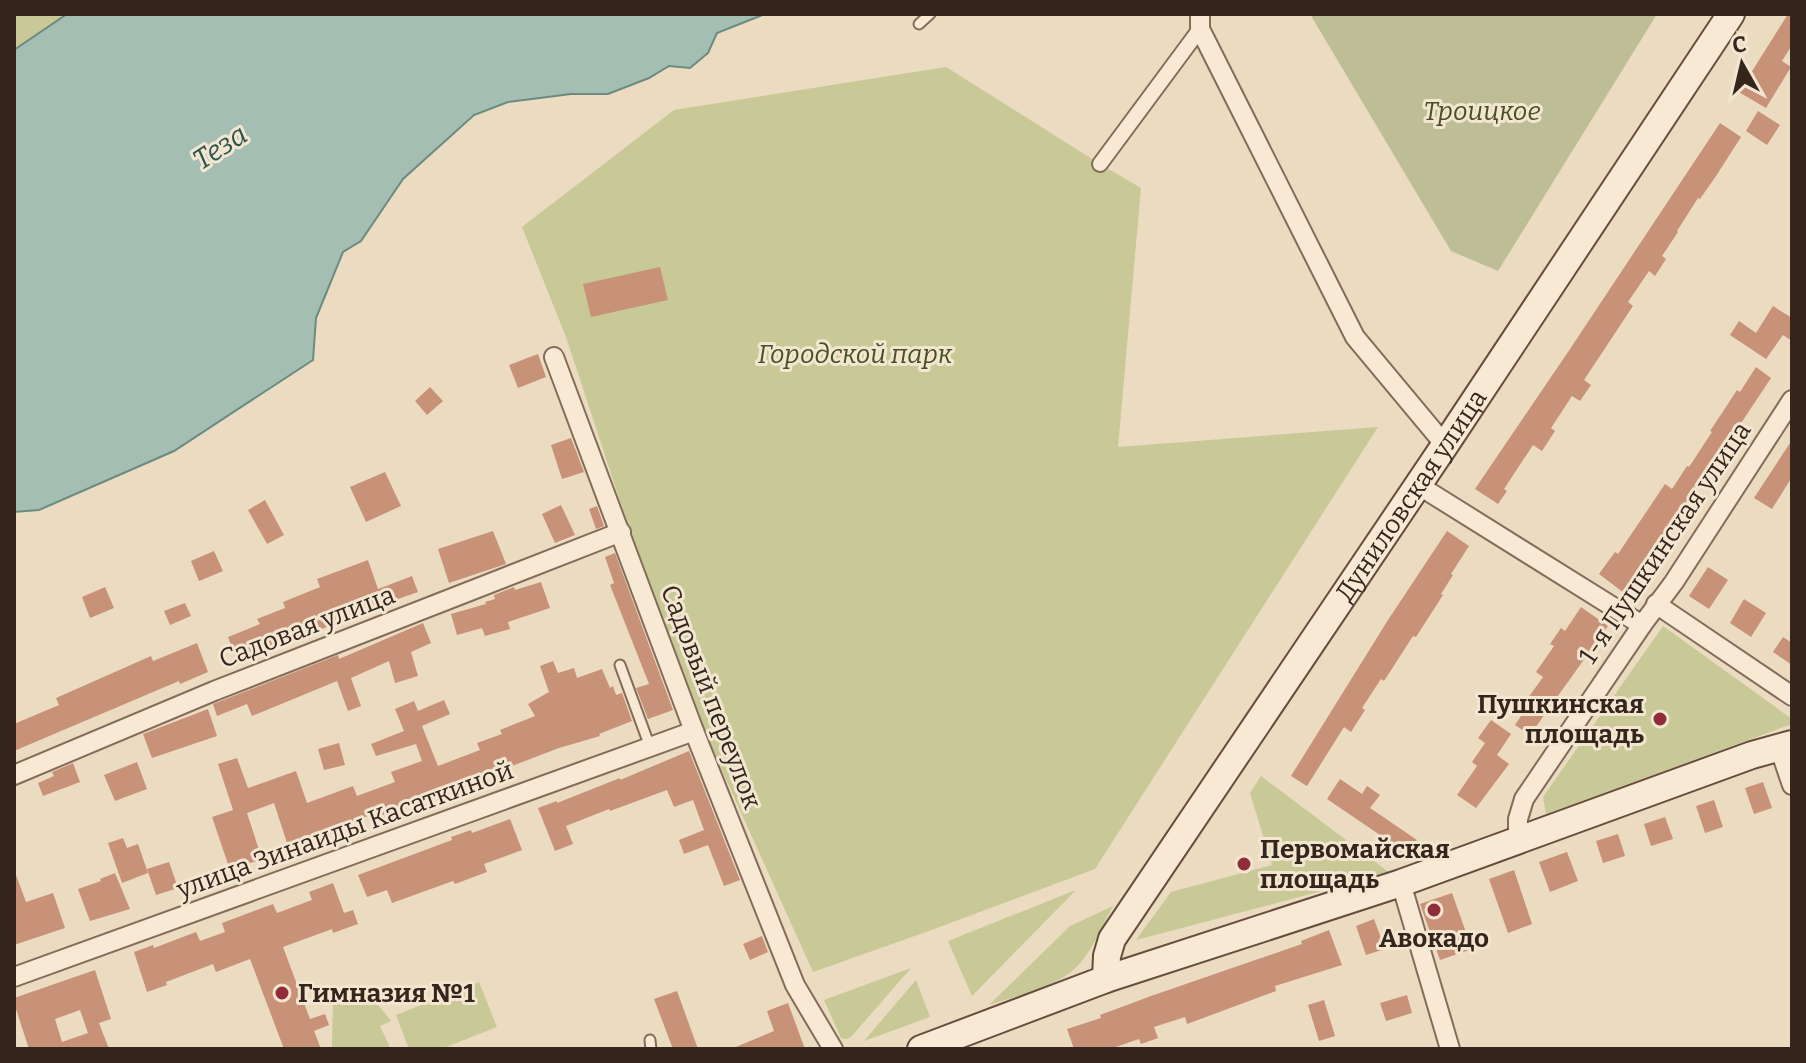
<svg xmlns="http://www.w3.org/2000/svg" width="1806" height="1063" font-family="Bitter,serif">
	<rect width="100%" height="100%" fill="#ebdbc1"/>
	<g fill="#c8c996">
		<polygon points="14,14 67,14 14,50"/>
		<polygon points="946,67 1100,164 1141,188 1118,447 1378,427 1095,869 926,932 813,972 702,726 624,513 566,337 522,227 674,110"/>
		<polygon points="1663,626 1792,719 1792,724 1546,814 1543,797"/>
		<polygon points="1261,776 1390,873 1136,940 1171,892 1272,865 1250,793"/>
		<polygon points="1076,890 972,996 948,941"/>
		<path d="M 1113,906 C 1104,923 1096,942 1085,957 C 1064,987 1021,994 989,1005 L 1070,926 Z"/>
		<polygon points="911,968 851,1037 846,1039 841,1038 824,1000"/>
		<polygon points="916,980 930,1017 864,1041"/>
		<polygon points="479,982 497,1027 441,1049 409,1049 396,1015"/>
		<polygon points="366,990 391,1021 380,1026 389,1045 389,1049 334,1049 332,1047 333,997"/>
	</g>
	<polygon fill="#bdbe95" points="1310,14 1657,14 1498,271 1451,251"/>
	<polygon fill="#a4beb4" stroke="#6b8b80" stroke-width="2" points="67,14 765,14 717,33 708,53 690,68 669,66 649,78 608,94 571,94 508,102 474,115 403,179 361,241 343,252 316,318 313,360 174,451 39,510 14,512 14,50"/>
	<g fill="#c89279" fill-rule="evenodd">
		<polygon points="1788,14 1792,14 1792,45 1782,61 1791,67 1766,108 1737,91 1747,75 1749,76"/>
		<polygon points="1758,111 1780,125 1767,145 1746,131"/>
		<polygon points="1720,123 1741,137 1716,176 1700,199 1698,198 1677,231 1678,232 1662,256 1666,259 1655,276 1649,271 1628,302 1633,306 1584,380 1591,385 1580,401 1572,396 1551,428 1555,431 1542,451 1533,445 1504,489 1507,491 1498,504 1475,489 1568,352"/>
		<polygon points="660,267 668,300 591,317 583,284"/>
		<polygon points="1773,306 1792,318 1792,341 1783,335 1766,359 1730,335 1739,321 1756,333"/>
		<polygon points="538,354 546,377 518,388 509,365"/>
		<polygon points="1756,367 1771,378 1645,568 1643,567 1624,593 1599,574 1615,552 1618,554 1665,484 1672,489 1687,466 1689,467 1712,432 1710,431 1720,416 1737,390 1740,392"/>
		<polygon points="430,387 443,401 427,415 415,401"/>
		<polygon points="571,438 584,472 562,479 551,445"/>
		<polygon points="1792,440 1792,477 1772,509 1754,498"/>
		<polygon points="385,472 401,506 366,522 350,487"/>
		<polygon points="265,500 284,535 267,544 248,510"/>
		<polygon points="561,505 575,535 555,543 542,514"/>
		<polygon points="597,506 604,526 596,529 589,509"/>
		<polygon points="493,531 506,564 449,583 438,549"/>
		<polygon points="1447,531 1469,546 1451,574 1453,575 1441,594 1443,595 1416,637 1413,636 1384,681 1381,679 1362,708 1365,710 1351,732 1344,727 1307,786 1291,776 1388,620"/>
		<polygon points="214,551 223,571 199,581 191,561"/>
		<polygon points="615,553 673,710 648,719 636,688 649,684 610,585 614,583 605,557"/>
		<polygon points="368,560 378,589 412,576 418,592 384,604 385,607 361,615 360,613 298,639 297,637 269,648 268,646 236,658 228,637 260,624 257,619 285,608 283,602 320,587 317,579"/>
		<polygon points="1708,567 1728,580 1709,609 1689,596"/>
		<polygon points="541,582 550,608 508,622 510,629 485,636 482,628 457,635 451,614 486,604 485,602 495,599 494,595 514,587 515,590"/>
		<polygon points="105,587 114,608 90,618 82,597"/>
		<polygon points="1744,599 1766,613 1751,637 1730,623"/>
		<polygon points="185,603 191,616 170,625 164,611"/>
		<polygon points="1581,607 1608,626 1530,735 1515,725 1531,701 1528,698 1543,677 1536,672 1554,646 1550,644 1561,628 1565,631"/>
		<polygon points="423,623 431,643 411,652 418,676 395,683 389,661 351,678 361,706 348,711 337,681 252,716 247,704 217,716 213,704 338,655 339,659"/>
		<polygon points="1783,637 1792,643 1792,665 1773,652"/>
		<polygon points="197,643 208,672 180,684 179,681 14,751 14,724 59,705 56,698 151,656 153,661"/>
		<polygon points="553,661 558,673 574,668 577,678 602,669 610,688 613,686 616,695 622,693 632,721 599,734 600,736 559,748 405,807 374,818 373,814 334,829 335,832 289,849 274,803 247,813 262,859 230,870 212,817 233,810 218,764 237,758 248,788 296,771 307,803 353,786 357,796 395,782 391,772 422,761 416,744 376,756 371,744 404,731 395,709 414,701 418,711 444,700 450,714 422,726 438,766 480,750 477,743 502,734 500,730 535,716 528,704 549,692 540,666"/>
		<polygon points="208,709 217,736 152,758 143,734"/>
		<polygon points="1491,720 1511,734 1497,755 1509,764 1476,808 1457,795 1477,766 1472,762 1485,743 1478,738"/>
		<polygon points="339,743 345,765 324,770 318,749"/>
		<polygon points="689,751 740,880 724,886 708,845 684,854 679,840 704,830 693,800 674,807 667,790 610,811 609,809 566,826 573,844 555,851 538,808 557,801 557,803 620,778 620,780"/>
		<polygon points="137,762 147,789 115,801 104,775"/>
		<polygon points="73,763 80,782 43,796 38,783 54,776 52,772"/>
		<polygon points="1340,779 1362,794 1367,786 1380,795 1370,808 1417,840 1404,860 1376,841 1380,835 1327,799"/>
		<polygon points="1763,782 1772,808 1754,814 1745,788"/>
		<polygon points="1714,800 1723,827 1705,833 1696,806"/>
		<polygon points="1665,817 1673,839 1651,846 1644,824"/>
		<polygon points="510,819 522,850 484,864 487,872 455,884 453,881 392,903 387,890 367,897 358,875 452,840 451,837 471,830 472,833"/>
		<polygon points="1618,834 1625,856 1603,863 1596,841"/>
		<polygon points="123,838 127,848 138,844 148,873 122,883 108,843"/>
		<polygon points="1567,852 1578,881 1550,892 1539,862"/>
		<polygon points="169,862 178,888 156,895 147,869"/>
		<polygon points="1514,870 1532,924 1508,933 1489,879"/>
		<polygon points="115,873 130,909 90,921 78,889 101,881 100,879"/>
		<polygon points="14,875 16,875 26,902 53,893 65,928 14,945"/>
		<polygon points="333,883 344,913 353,910 358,924 333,933 332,929 283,947 310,1019 325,1014 329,1025 314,1031 321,1049 284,1049 250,959 216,972 213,964 166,982 167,985 147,992 134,952 153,945 154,948 196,932 200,941 225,932 222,923 273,904 277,913 312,900 309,892"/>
		<polygon points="1452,893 1472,949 1440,960 1420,904"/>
		<polygon points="1374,919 1385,949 1366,955 1356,926"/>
		<polygon points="1329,930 1342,965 1275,986 1276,991 1187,1024 1185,1017 1154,1027 1158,1038 1141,1044 1139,1039 1110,1049 1074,1049 1067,1029 1101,1018 1100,1015 1151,996 1302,944 1301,941"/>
		<polygon points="762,936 768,952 750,960 743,944"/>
		<path d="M 95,970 L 111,1019 L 99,1023 L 109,1049 L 29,1049 L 14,1003 L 14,998 ZM 80,1010 L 88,1033 L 62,1042 L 55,1019 Z"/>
		<polygon points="677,991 698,1049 673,1049 654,999"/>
		<polygon points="1407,995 1412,1013 1386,1021 1380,1003"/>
		<polygon points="1324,1000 1335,1036 1319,1041 1308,1005"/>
		<polygon points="788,1003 805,1049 731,1049 774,1031 767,1011"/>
	</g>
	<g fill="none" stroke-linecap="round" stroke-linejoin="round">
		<g stroke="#846c5a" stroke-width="13">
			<g id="service">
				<polyline points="919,24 930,14"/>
				<polyline points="620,665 650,747"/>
				<polyline points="650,1040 651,1049"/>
			</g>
		</g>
		<g stroke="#846c5a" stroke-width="18">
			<polyline id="pedestrian" points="1100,164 1200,29"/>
		</g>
		<g stroke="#846c5a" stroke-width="22">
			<g id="minor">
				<polyline points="1200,14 1200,29 1355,337 1445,445"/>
				<polyline points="554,357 694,731 795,985 833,1049"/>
				<polyline points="1418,485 1642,625"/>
				<polyline points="1656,604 1792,696"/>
				<polyline points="1779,747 1792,785"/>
				<polyline points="14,775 214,691 621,532"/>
				<polyline points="1518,842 1518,819 1524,799 1642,625 1674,582 1792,400"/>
				<polyline points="1401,883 1450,1049"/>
				<polyline points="14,977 694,731"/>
			</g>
		</g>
		<g stroke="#664d3d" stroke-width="30">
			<g id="secondary">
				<path id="s1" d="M 1106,979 L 1107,956 L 1112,939 L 1445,445 L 1731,14"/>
				<polyline points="921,1049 1106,979 1401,883 1752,755 1792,744"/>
			</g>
		</g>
		<use href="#service" stroke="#f7e9d4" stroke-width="9"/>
		<use href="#pedestrian" stroke="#f7e9d4" stroke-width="14"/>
		<use href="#minor" stroke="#f7e9d4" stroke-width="18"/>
		<use href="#secondary" stroke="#f7e9d4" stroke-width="26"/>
	</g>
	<g fill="#902d38" stroke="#f3e6d1" stroke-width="3">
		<circle cx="1660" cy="719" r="8"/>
		<circle cx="1244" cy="864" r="8"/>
		<circle cx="1434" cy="910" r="8"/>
		<circle cx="282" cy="993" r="8"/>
	</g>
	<g text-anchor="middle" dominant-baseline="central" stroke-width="6" stroke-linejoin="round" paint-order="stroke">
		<g font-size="26" font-style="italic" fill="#4a5025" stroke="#f3e6d1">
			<text x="1482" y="111">Троицкое</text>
			<text x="855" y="354">Городской парк</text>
		</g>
		<g font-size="26" fill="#35261d" stroke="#f3e6d1">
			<text stroke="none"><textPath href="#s1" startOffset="576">Дуниловская улица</textPath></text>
			<text transform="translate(1665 543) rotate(-56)">1-я Пушкинская улица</text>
			<text transform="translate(307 627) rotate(-21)">Садовая улица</text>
			<text transform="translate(711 697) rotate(69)">Садовый переулок</text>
			<text transform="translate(345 830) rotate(-20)">улица Зинаиды Касаткиной</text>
		</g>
		<g font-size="26" font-weight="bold" fill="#35261d" stroke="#f3e6d1" text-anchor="start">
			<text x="1644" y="704" text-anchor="end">Пушкинская<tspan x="1644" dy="30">площадь</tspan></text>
			<text x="1260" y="849">Первомайская<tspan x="1260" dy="30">площадь</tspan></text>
			<text x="1434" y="938" text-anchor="middle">Авокадо</text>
			<text x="298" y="993">Гимназия №1</text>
		</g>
		<g font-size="28" font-style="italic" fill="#2d544d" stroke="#f3e6d1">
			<text transform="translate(220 147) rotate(-33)">Теза</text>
		</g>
	</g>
	<rect width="1806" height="1063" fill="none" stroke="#35261d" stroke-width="32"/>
	<g transform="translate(1742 64) rotate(352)" stroke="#f3e6d1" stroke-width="6" paint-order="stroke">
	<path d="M0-6L14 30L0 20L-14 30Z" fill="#35261d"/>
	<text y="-12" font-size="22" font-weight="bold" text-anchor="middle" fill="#35261d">С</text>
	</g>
</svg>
